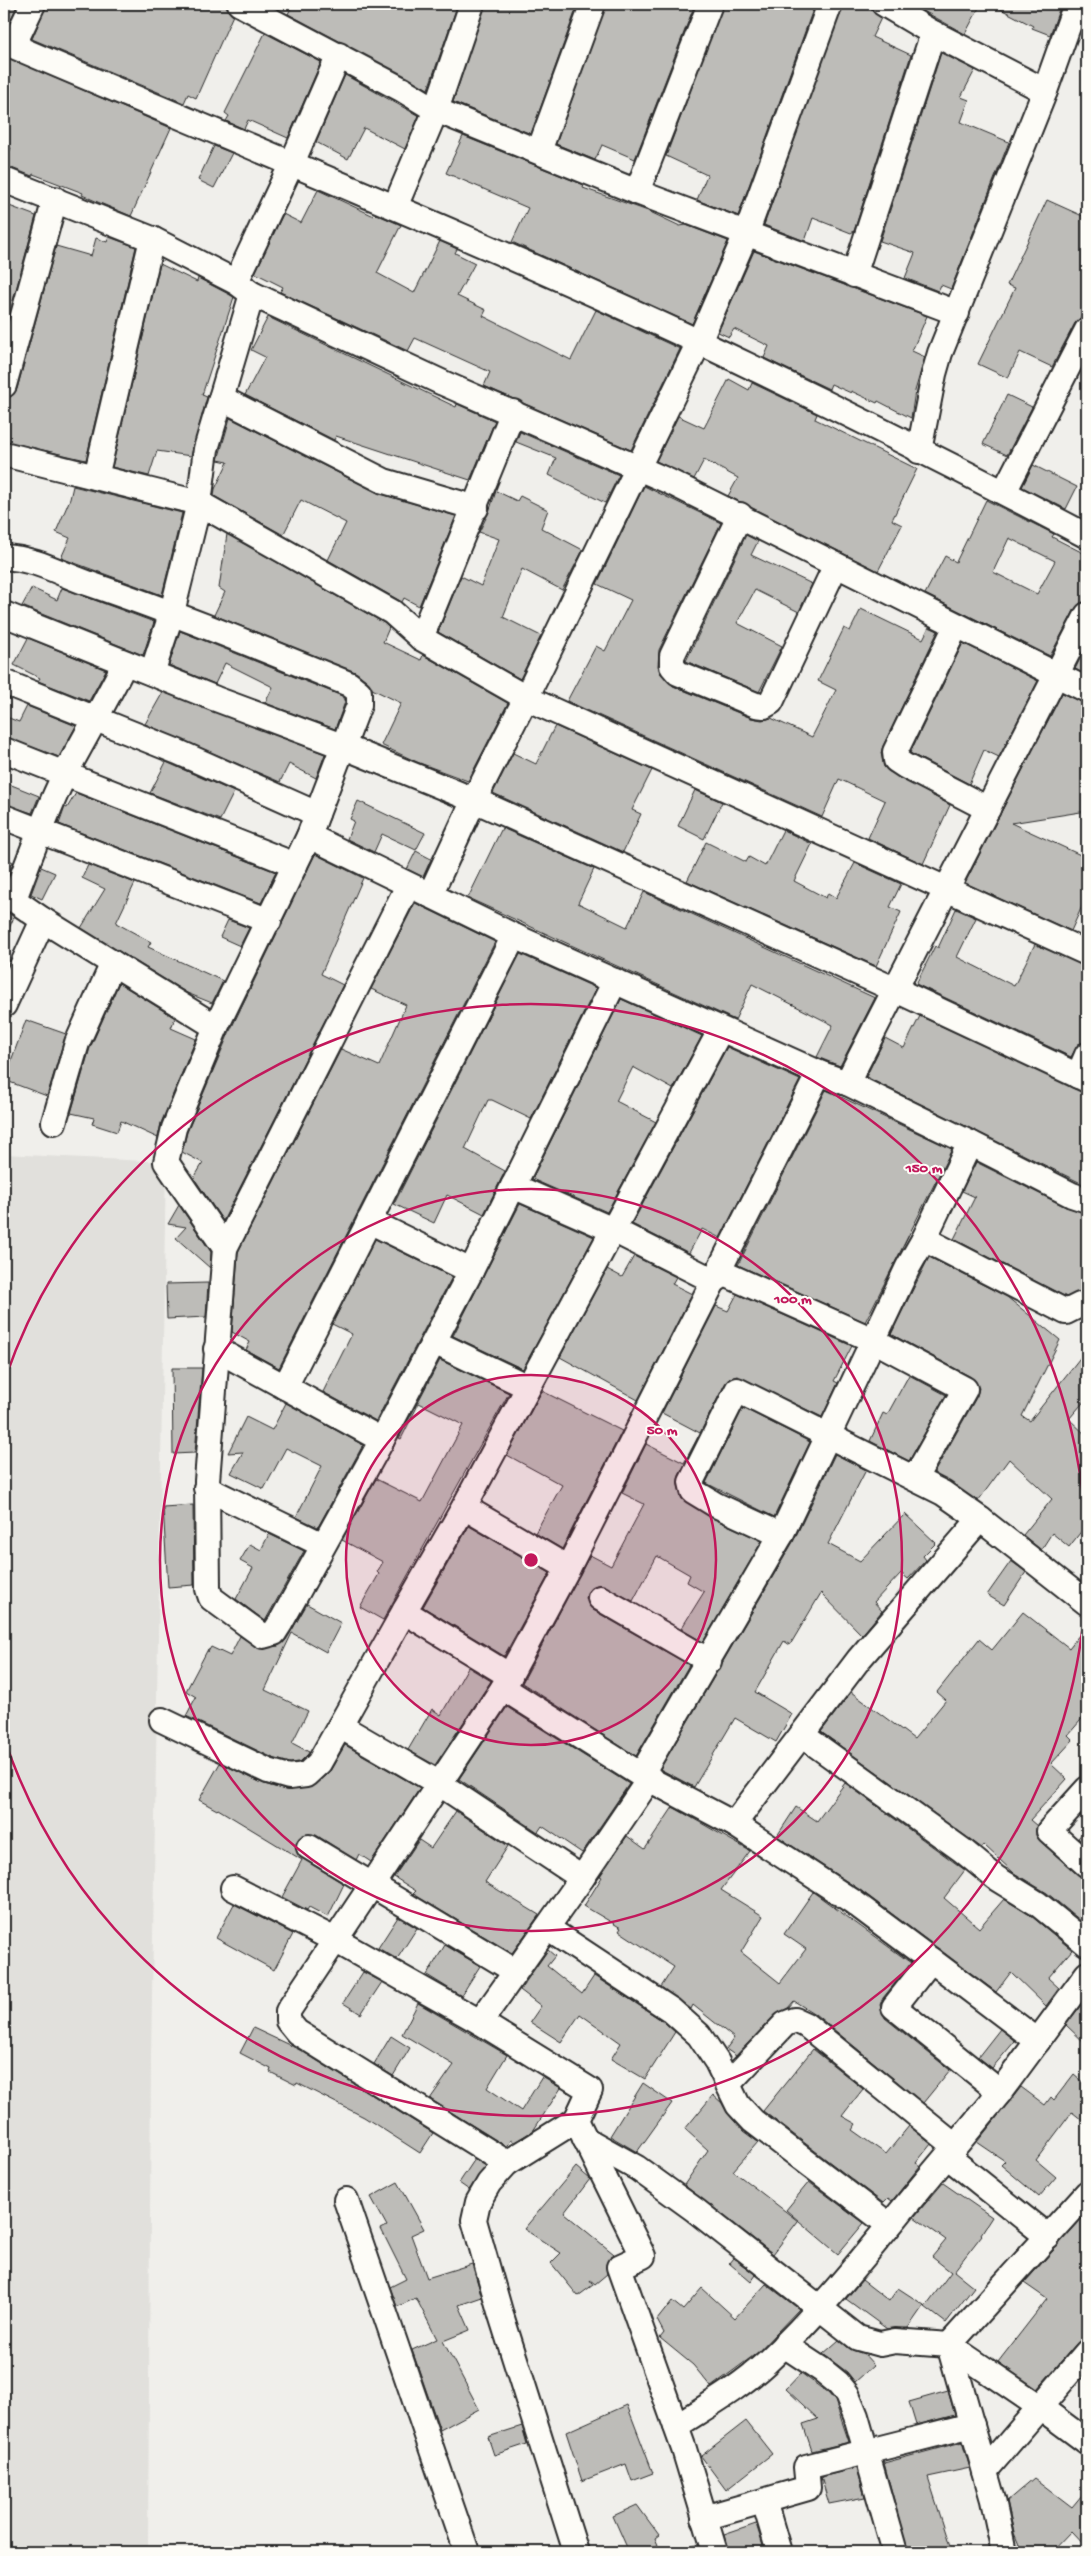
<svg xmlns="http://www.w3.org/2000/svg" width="1091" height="2556" font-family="'Gochi Hand',sans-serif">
	<rect width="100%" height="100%" fill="#f0efeb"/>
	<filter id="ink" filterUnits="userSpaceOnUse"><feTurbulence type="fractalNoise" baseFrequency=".02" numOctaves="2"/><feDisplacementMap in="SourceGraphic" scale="10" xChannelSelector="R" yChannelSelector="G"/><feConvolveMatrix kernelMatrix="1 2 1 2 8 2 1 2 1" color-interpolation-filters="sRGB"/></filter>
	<g filter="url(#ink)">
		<polygon fill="#e1e0dc" points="4,1154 166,1162 151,2056 148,2552 4,2552"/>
		<g fill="#bdbcb8" stroke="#2b2b2b" fill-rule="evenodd">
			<polygon points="4,4 18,4 4,33"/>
			<polygon points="47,4 226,4 228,11 233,15 196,98 188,94 184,103 32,39"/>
			<polygon points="293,4 397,4 413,11 417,4 458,4 428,89 288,14"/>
			<polygon points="485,4 578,4 531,134 453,102"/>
			<polygon points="606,4 695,4 635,159 602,145 595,160 556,144"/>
			<polygon points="723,4 815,4 738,216 697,200 707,175 666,156"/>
			<polygon points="843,4 870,4 872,11 881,18 872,37 911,55 854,231 851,233 813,218 805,241 764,225"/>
			<polygon points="911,4 981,4 965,34"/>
			<polygon points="991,4 1061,4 1050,35 1032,28 1033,26"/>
			<polygon points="265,33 321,62 288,138 248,120 244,129 226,121 229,116 225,113"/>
			<polygon points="941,53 975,70 961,97 969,100 961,122 1009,142 951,289 941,285 938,291 905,278 915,253 880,241"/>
			<polygon points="4,56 171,128 131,216 100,203 82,195 83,193 33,174 32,176 4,165 11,148 4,145"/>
			<polygon points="345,75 419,116 405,149 364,128 348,159 316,142"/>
			<polygon points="463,136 584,185 583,188 648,211 680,226 686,225 728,241 692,324 512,242 528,208 446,173"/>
			<polygon points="214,146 232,153 214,188 198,180"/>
			<polygon points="318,190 374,216 376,214 401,225 377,273 414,293 440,241 457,249 455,253 475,263 457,296 486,310 483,316 571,360 596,310 680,349 631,450 484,386 490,372 415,338 408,351 280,292 283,287 255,273 283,214 301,223"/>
			<polygon points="1047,200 1087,218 1087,316 1080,318 1075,323 1052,367 1020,352 1008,378 978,364 1015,288 1007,285"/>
			<polygon points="4,204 36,216 4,334"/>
			<polygon points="109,237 136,247 86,460 4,441 4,398 13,395 17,389 56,246 91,256 96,238 107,242"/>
			<polygon points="754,251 927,316 912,351 925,357 915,391 911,418 878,401 877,403 851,391 851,393 831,384 829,389 764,358 769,346 734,329 729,337 718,332"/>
			<polygon points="160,264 197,282 198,278 234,297 202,395 207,397 191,456 157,451 149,476 112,467"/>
			<polygon points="268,317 456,407 457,404 495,421 470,480 336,436 334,440 245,395 265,357 251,350"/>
			<polygon points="729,379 749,390 752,383 817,414 815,419 917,469 892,520 902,525 878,571 728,496 738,478 704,460 694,479 656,461 678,416 704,428"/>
			<polygon points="1007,395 1032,407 1007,455 983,444"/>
			<polygon points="230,418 378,493 456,516 419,606 404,598 402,602 328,560 346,523 301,500 283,535 214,496 215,489 228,462 218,460"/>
			<polygon points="520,432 619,475 605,503 549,475 556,458 516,442"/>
			<polygon points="1033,465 1077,487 1066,509 1022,487"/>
			<polygon points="73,486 182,513 162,595 61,558 70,538 56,532 70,499"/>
			<polygon points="644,486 721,523 659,650 658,666 661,674 673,686 751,718 762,720 771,718 812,737 836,690 818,681 844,628 850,631 861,609 923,639 929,627 938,631 883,746 881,753 884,767 888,771 950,805 923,864 868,838 885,801 839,779 822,817 567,701 596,646 605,651 631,600 597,584"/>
			<polygon points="496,491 517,501 520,496 548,510 541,528 583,550 562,590 522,569 503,617 541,636 520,679 438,632 461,576 481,586 499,539 479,532 489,512"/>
			<path d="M 986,500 L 1054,534 L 1052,537 L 1087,555 L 1087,601 L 1080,603 L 1075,609 L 1050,656 L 925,594 L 945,556 L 956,562 ZM 1009,538 L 1055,561 L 1037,594 L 993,572 Z"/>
			<polygon points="227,534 384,623 389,628 383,642 421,660 423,655 508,703 468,781 417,762 381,745 401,703 372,689 368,682 357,673 214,615 225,592 219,588"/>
			<polygon points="746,535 758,541 751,555 812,584 799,612 755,590 737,623 782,646 759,692 686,661"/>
			<polygon points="32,588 57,600 62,588 154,622 143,655 22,606"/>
			<polygon points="180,631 342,696 345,702 335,729 265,703 273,687 225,663 215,684 169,665"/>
			<polygon points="28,638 106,670 89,701 38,681 40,678 14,665"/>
			<polygon points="963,643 1038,681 999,757 984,750 969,784 910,753"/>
			<polygon points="1087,645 1087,675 1075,669"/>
			<polygon points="163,692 325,754 316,778 289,764 280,782 145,724"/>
			<polygon points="1062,693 1087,704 1087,811 1011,823 1087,858 1087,895 1071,931 965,883"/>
			<polygon points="27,706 76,726 59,757 4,737 4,716 19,722"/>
			<polygon points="555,726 652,770 632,810 641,814 623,852 493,793 513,753 536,764"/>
			<polygon points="166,762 234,792 220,820 150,793"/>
			<polygon points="4,782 39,796 32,813 4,804"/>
			<polygon points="695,790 722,802 704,839 678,826"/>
			<polygon points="76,793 276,872 261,903 59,824 65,807 67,808"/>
			<polygon points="358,801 425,833 416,850 382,834 374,852 347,839 354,821 350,819"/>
			<polygon points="502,828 594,869 578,903 627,927 644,892 875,998 840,1066 817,1057 833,1025 752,984 735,1020 468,898"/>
			<polygon points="783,830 812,844 794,881 826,898 828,893 836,898 855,863 901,884 890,907 901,912 876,966 687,881 706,842 746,862 749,857 765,866"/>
			<polygon points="416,851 431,859 423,877 407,869"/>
			<polygon points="315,854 363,878 321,974 343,985 223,1221 194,1178 203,1163 182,1152 187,1132 229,1033"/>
			<polygon points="4,857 13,862 7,880 4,879"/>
			<polygon points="88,865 135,883 116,923 151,942 148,947 223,981 212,1003 187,993 81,928 105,889 82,878"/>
			<polygon points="41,867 55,873 42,899 31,894"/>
			<polygon points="415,903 495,942 279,1368 246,1350 250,1342 232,1332 238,1252 341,1049 379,1066 406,1005 371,989"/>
			<polygon points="956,909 976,918 957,957 1014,986 1035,944 1087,967 1087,1042 1078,1044 1071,1057 916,984 935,946 938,948"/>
			<polygon points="4,910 14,917 4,940"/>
			<polygon points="228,920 249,928 240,946 220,937"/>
			<polygon points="520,954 596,988 531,1119 492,1100 488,1100 465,1149 505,1171 484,1214 447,1195 434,1223 394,1204"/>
			<polygon points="119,983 175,1018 171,1028 196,1039 161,1123 158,1138 121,1121 117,1132 92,1124 94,1118 71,1113 90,1048"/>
			<polygon points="621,999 702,1036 673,1089 633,1067 616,1101 656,1122 607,1212 532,1179"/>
			<polygon points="920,1016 1087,1094 1087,1186 866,1077 885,1038 904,1048"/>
			<polygon points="26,1020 66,1034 47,1096 4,1080"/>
			<polygon points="727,1047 800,1080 720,1238 702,1229 689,1253 632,1224"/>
			<polygon points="826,1090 952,1149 865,1322 738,1265"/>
			<polygon points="976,1162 1066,1207 1087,1213 1087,1283 1083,1291 1066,1297 954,1239 975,1197 962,1191"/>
			<polygon points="520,1204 594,1237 523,1369 453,1336"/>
			<polygon points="179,1205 211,1252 210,1268 176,1238 186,1227 168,1224"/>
			<polygon points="375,1239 452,1277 376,1421 323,1392 352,1334 332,1324"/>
			<polygon points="634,1256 676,1277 672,1284 692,1294 638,1400 560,1357 607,1269 622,1277"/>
			<polygon points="929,1257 1007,1297 1060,1340 1022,1416 1030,1421 1087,1349 1087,1398 1069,1419 1087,1436 1087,1524 1069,1547 1052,1533 1041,1550 1023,1535 1052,1499 1009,1459 978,1501 934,1473 977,1396 979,1388 971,1377 891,1334"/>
			<polygon points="208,1283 206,1317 167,1319 166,1284"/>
			<polygon points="737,1294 852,1346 834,1381 838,1383 822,1417 737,1376 730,1378 725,1384 700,1433 662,1413 716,1306 728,1311"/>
			<polygon points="440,1360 509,1393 383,1620 360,1607 379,1574 377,1572 383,1562 342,1540 376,1479 422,1502 463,1425 419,1403 401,1439 399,1438"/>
			<polygon points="172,1368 202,1368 195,1453 173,1454"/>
			<polygon points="909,1375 946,1395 909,1461 870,1441 883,1413 887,1415"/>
			<polygon points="542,1391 622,1431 562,1549 535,1533 562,1485 507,1455"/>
			<polygon points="286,1403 363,1445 318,1527 296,1517 322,1466 286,1448 264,1489 231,1473 243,1452 228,1453 246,1417 272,1430"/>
			<polygon points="743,1408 810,1442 774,1517 706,1483"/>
			<polygon points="698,1437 679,1476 678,1485 682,1499 710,1517 762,1541 703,1642 681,1629 704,1592 687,1582 690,1575 657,1556 633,1601 600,1584 594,1586 588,1591 586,1598 593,1610 689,1665 636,1756 522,1683 590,1555 611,1566 644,1504 622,1493 646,1444 684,1463"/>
			<polygon points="835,1454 866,1470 828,1544 860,1561 905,1514 936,1543 923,1556 926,1560 908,1579 901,1573 874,1602 882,1611 862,1635 821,1593 790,1645 784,1641 755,1692 792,1714 776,1742 735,1718 694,1787 660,1769 793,1542"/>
			<polygon points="193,1505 194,1585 168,1587 163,1507"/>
			<polygon points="469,1526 550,1573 504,1656 423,1607"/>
			<polygon points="269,1534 304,1551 265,1621 236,1599 253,1568 240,1561 250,1544 261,1550"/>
			<polygon points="1011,1561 1026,1572 1004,1605 987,1595"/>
			<polygon points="307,1604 341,1623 326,1652 292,1633 265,1690 308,1711 292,1743 309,1752 308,1754 300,1762 290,1763 273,1758 186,1716 196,1697 186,1691 208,1649 208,1652 211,1647 230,1656 240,1636 260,1649 278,1646 286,1640"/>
			<polygon points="1023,1612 1069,1648 1087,1625 1087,1713 1068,1735 1073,1740 1051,1764 1067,1779 1030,1820 1037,1826 1036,1835 1040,1841 1078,1875 1087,1878 1087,1926 1047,1893 1014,1873 984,1845 982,1848 821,1732 851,1692 914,1739 946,1700 937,1692 979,1639 992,1650"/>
			<polygon points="468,1667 491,1681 435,1765 408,1750 432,1709 441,1715"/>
			<polygon points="507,1707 629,1784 582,1853 542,1826 538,1832 459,1779"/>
			<polygon points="345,1745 420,1788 371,1862 359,1854 356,1860 316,1835 303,1835 298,1840 295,1847 302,1858 344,1884 328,1917 309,1907 307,1910 282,1897 302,1860 218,1809 217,1810 199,1800 220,1763 264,1784 286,1790 308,1788 329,1773"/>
			<polygon points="845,1783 965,1870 944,1898 979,1928 1004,1899 1030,1915 1072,1950 1048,1978 1059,1988 1046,2006 1011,1972 996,1992 860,1890 777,1836 796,1807 817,1821"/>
			<polygon points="673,1807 750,1851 721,1890 763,1916 741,1952 780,1983 806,1949 784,1934 813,1892 911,1963 883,1998 880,2005 885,2018 950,2070 923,2103 815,2014 794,2001 788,2008 775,2015 736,2056 726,2049 734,2038 693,2005 691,2009 661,1987 674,1967 619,1931 621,1928 584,1906 602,1877 600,1876 627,1836 645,1849"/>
			<polygon points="456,1811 508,1846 485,1882 539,1915 512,1953 413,1894 416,1891 394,1877 419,1840 431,1848"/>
			<polygon points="1087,1828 1087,1847 1078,1838"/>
			<polygon points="234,1904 293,1934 274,1970 216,1938"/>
			<polygon points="398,1917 417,1928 397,1959 378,1948"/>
			<polygon points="445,1945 480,1966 461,1996 427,1975"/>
			<polygon points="548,1950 555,1956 547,1966 582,1994 594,1976 663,2021 675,2032 645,2079 611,2059 621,2043 580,2014 561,2042 530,2022 541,2006 520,1990"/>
			<polygon points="363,1972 382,1982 361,2014 343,2003"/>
			<polygon points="1087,1997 1087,2045 1066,2025"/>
			<polygon points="418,2003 507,2055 487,2088 521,2111 542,2077 561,2088 533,2131 514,2142 511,2140 507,2147 430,2099 454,2065 402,2034"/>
			<polygon points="253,2028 302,2051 433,2133 420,2153 364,2117 297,2083 296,2085 270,2072 271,2069 240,2053"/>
			<polygon points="1000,2029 1015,2041 992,2068 978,2057"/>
			<polygon points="391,2036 410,2048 393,2076 374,2064"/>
			<polygon points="813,2049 863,2089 842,2116 856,2124 852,2130 886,2154 909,2126 931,2144 916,2163 920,2166 892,2201 888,2198 883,2203 763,2111"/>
			<polygon points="1074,2074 1087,2085 1087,2124 1072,2112 1036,2160 1056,2177 1039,2197 1001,2165 1005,2161 977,2142 1021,2087 1045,2105 1051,2097 1054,2100"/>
			<polygon points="643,2083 672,2103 637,2152 610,2136"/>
			<polygon points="713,2095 722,2103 728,2114 743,2131 758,2142 733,2171 798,2221 773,2254 684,2185 708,2150 685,2129"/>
			<polygon points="475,2159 486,2166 469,2190 459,2183"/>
			<polygon points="576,2167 590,2179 564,2213 614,2254 606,2264 607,2274 595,2284 590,2280 593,2285 578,2296 551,2263 561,2253 524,2229"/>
			<polygon points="398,2182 424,2229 411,2235 427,2278 472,2264 482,2297 459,2305 470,2330 443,2341 479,2409 440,2430 412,2350 437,2339 416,2298 397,2307 390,2287 406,2279 381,2229 387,2226 371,2197"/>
			<polygon points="809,2182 864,2223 838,2254 786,2210"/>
			<polygon points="943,2183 992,2217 981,2234 982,2235 954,2271 974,2287 946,2323 925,2307 951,2272 932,2257 946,2240 914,2217"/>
			<polygon points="1087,2213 1087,2339 1077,2343 1037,2389 998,2362 1047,2299 1024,2283"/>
			<polygon points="733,2258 756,2275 751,2282 729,2263"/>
			<polygon points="862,2280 889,2301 898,2288 924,2305 908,2328 887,2329 846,2299"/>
			<polygon points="766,2284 799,2309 757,2353 711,2387 693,2365 660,2338 664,2333 657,2320 672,2301 683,2310 702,2288 735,2318"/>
			<polygon points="839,2340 850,2349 864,2354 874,2365 855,2382 847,2372 823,2354"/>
			<polygon points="801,2373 828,2393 835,2401 849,2442 812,2451 803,2424 818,2419 786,2389"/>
			<polygon points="948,2391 955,2415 916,2425 909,2402"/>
			<polygon points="627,2405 653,2473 632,2481 626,2464 582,2481 566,2432"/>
			<polygon points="746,2421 772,2454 726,2490 701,2456"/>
			<polygon points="522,2426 527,2444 494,2455 488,2437"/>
			<polygon points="962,2442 970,2468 928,2477 952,2552 908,2552 884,2463"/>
			<polygon points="857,2468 865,2497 829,2504 821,2477"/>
			<polygon points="1034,2478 1072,2507 1087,2489 1087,2548 1071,2531 1051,2552 1022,2552 1014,2533 1007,2501"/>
			<polygon points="637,2505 659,2535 655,2538 658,2545 648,2552 629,2552 613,2516"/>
			<polygon points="756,2524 765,2552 728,2552 724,2535"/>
			<polygon points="698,2544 701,2552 684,2552 683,2550"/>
		</g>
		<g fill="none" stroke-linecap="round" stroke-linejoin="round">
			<g stroke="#2b2b2b" stroke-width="28">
				<g id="minor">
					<path d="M 33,4 L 13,46 C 242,144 474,237 699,342 C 830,404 960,469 1087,536"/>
					<polyline points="240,4 403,90 436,110 637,192 957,313"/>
					<polyline points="830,4 746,234 699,342 526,698 1087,953"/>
					<polyline points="884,4 933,33 1045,91"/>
					<polyline points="539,151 593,4"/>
					<polyline points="4,180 152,239 236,282 252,294 443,383 668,481 1087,690"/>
					<polyline points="637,192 710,4"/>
					<polyline points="395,207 436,110 472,4"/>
					<polyline points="854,275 933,33"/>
					<polyline points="236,282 292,163 339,55"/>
					<polyline points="4,385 55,199"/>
					<polyline points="221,398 384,481 476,508"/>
					<polyline points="919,451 934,374 940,353 1045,91 1076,4"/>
					<polyline points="4,454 199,503 392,612 421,638 526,698 474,800 430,895"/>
					<polyline points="96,477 152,239"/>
					<polyline points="1004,492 1087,330"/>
					<polyline points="740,515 672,656 672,666 678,673 756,705 764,706 771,702 836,565"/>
					<path d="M 4,557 C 38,559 58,573 90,584 C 178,614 263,649 349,684 L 359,692 L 359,705 L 317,814"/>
					<polyline points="4,614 216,699 342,746 474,800 896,990 1087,1080"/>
					<polyline points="956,626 895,752 896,760 905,766 988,809"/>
					<polyline points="421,638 513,412"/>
					<polyline points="152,673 172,612 199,503 206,449 252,294"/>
					<polyline points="4,682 178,752 317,814 309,836 514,936 819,1073 568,1568 503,1688 288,2011 288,2021 297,2032 507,2163"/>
					<polyline points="4,750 295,865"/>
					<polyline points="4,817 269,921"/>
					<polyline points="4,893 43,920 216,1027"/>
					<path d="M 14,899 C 30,857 45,814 65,774 C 85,737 106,701 125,663"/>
					<polyline points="4,1005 43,920"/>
					<polyline points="1078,1076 1087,1055"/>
					<polyline points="847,1083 1087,615"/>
					<polyline points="54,1122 77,1043 113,963"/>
					<polyline points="970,1143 1072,1195 1087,1200"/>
					<polyline points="513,1186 613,1230 714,1281 725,1274 873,1340 965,1389 915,1478"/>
					<polyline points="369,1221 471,1271"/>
					<polyline points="924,1239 1066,1312 1080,1305 1087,1305"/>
					<polyline points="225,1248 408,886"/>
					<polyline points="434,1342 528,1387"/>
					<polyline points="216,1349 285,1387 514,936"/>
					<polyline points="285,1387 382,1440 281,1622 274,1633 263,1636 211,1598 208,1589 207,1481 225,1248 166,1162 174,1128 216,1027 309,836"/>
					<polyline points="382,1440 471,1271 615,981"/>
					<polyline points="206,1488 323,1545"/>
					<polyline points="464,1507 568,1568"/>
					<polyline points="781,1535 716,1505 693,1491 691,1482 737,1390 943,1493 980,1519"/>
					<polyline points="600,1598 709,1661"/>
					<polyline points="510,1676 410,1615 405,1610 464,1507 720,1031"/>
					<polyline points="503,1688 641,1775 781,1535 908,1267 924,1239 970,1143 847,1083 819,1073"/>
					<polyline points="162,1720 268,1771 289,1777 306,1775 319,1763 405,1610"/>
					<polyline points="340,1726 440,1784 582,1878 480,2022 590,2090 576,2120 643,2256 619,2267 684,2449 715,2552"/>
					<polyline points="802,1735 962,1850 996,1878 1038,1904 1087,1944"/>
					<polyline points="641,1775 734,1824 852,1901 931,1960 894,2007 1000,2092 947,2156 1048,2237"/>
					<polyline points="1087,1789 1049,1831 1087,1865"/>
					<polyline points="734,1824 859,1659 980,1519 1087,1603"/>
					<polyline points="309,1847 515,1971"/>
					<polyline points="582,1878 650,1778"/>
					<polyline points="233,1888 335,1940 480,2022"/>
					<polyline points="547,1928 671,2010 699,2035 717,2062 738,2105 753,2121 889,2225"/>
					<polyline points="931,1960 1038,2041"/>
					<polyline points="728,2084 785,2024 795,2020 806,2025 955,2146"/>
					<polyline points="1000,2092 1087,1974"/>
					<polyline points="585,2139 637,2168 695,2210 858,2338 880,2344 895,2341 949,2345 1040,2407 1087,2442"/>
					<polyline points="346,2200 467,2552"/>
					<polyline points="784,2345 822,2370 838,2383 847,2394 856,2416 895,2552"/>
					<path d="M 676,2426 C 707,2406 739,2388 766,2363 C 833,2300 888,2225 947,2156"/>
					<polyline points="985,2471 1087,2352"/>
					<polyline points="764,2501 779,2552"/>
					<polyline points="704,2518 808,2488 806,2467 972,2425"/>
					<polyline points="576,2552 501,2315 474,2220 478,2202 489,2183 507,2163 576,2120"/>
					<polyline points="1004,2552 993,2500 949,2345 1087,2193"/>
				</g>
			</g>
			<use href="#minor" stroke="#fdfcf7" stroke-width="24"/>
		</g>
	</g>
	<circle cx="531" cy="1560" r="185" fill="#c2185b" fill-opacity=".12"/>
	<g fill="none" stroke="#c2185b" stroke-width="2.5">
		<circle cx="531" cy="1560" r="185"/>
		<circle cx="531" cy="1560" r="371"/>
		<path d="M5 1379A556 556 0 1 1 5 1741"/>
	</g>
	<circle cx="531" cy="1560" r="8" fill="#c2185b" stroke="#fdfcf7" stroke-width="2.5"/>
	<g font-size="15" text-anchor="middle" font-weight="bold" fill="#c2185b" stroke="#fdfcf7" stroke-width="4" stroke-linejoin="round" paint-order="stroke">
		<text x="924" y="1172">150 m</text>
		<text x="793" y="1303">100 m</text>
		<text x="662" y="1434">50 m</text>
	</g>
	<rect width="1091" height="2556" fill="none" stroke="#fdfcf7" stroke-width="20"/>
	<rect x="10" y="10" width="1071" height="2536" fill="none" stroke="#2b2b2b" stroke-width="2" filter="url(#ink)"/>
</svg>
